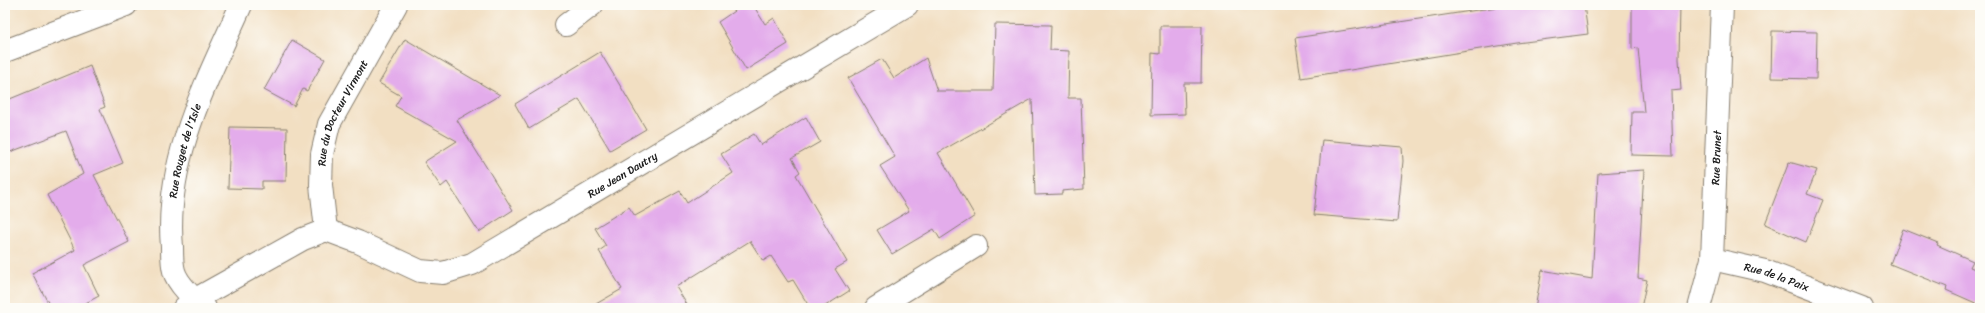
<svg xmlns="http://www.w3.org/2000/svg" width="1985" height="313" font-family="Sriracha,sans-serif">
	<rect width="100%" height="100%" fill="#fdfcf7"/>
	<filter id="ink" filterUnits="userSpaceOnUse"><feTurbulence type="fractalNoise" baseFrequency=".025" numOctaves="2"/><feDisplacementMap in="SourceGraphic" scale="8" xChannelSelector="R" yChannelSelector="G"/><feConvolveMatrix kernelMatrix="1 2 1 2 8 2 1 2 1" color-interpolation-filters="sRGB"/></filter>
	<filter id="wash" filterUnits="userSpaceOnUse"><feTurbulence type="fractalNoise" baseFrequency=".012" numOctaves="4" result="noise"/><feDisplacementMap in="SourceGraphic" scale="16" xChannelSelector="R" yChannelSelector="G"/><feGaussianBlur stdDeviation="0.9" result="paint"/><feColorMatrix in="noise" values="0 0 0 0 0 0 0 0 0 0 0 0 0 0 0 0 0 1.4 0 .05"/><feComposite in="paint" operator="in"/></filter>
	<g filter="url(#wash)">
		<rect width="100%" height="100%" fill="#f2dfc2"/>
		<g id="blocks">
			<g fill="#e3aceb">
				<polygon points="743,5 753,5 765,24 774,18 788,44 746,70 718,22"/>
				<polygon points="1510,5 1584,5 1588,34 1517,43 1301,78 1295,38"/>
				<polygon points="1632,5 1680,5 1679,59 1681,90 1671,91 1673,156 1631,155 1632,112 1644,112 1638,48 1632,49"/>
				<polygon points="995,24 1051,25 1050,50 1069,51 1068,98 1081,98 1084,189 1062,191 1062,194 1035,195 1032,99 938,153 975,216 940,239 934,229 892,254 877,230 909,211 880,166 895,157 848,78 882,59 894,78 926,58 937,91 993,91"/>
				<polygon points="1160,26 1202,26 1201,83 1184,83 1185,114 1151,115 1152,53 1160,54"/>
				<polygon points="1772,31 1817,32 1816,79 1771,78"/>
				<polygon points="405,39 500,95 457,120 513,210 479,232 447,182 441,187 424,162 457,141 395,106 401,96 379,83"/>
				<polygon points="292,40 325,59 307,91 303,89 294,106 264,90"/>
				<polygon points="600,52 646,129 610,150 579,99 529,129 515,104"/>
				<polygon points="90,66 105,107 100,109 123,163 94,175 129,242 84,265 99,296 76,308 51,308 32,273 75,250 47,195 83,174 66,131 5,154 5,101"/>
				<polygon points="806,117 820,142 792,158 800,172 796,175 847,262 835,269 849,291 822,308 810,308 793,280 788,282 771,256 763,261 750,241 676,287 689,308 589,308 622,289 599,251 606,246 595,228 629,207 635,216 680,191 687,203 733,173 721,154 754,134 761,145"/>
				<polygon points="230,127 287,128 286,181 262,181 262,189 228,188"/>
				<polygon points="1322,140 1402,147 1403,161 1397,222 1314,215"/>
				<polygon points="1789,162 1817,170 1807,194 1823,200 1806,242 1765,224"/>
				<polygon points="1644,170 1638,278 1647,280 1641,308 1535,308 1542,270 1592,279 1598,173"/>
				<polygon points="1903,229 1938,243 1937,245 1973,261 1970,267 1980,271 1980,305 1946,290 1947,287 1890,264"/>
			</g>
		</g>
	</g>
	<g filter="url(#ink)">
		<use href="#blocks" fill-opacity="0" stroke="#877e6f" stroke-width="1"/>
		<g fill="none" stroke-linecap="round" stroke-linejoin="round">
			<g stroke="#877e6f" stroke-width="24">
				<g id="minor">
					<polyline points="566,25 592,5"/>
					<polyline points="5,51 126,5"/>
					<path id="s1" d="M 326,230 L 358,242 L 420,271 L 443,273 L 472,264 L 907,5"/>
					<path id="s2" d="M 326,230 L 321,185 L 322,154 L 329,124 L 396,5"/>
					<path id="s3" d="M 1712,259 L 1765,271 L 1862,308"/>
					<polyline points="184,308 194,300 303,239 326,230"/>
					<path id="s4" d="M 205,308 C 195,301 177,283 174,271 C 172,264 172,255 172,247 C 164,161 207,81 241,5"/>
					<polyline points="876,308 976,246"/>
					<path id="s5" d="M 1699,308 L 1712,259 L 1722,5"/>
				</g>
			</g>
			<use href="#minor" stroke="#fff" stroke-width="22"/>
		</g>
	</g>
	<g text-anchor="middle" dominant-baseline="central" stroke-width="3" stroke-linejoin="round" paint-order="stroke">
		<g font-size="11" fill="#1c1c1c" stroke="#fdfcf7">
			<text stroke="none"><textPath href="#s2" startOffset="122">Rue du Docteur Virmont</textPath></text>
			<text stroke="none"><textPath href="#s4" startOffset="171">Rue Rouget de l'Isle</textPath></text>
			<text stroke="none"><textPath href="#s5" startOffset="152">Rue Brunet</textPath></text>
			<text stroke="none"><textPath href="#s1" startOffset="331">Rue Jean Dautry</textPath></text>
			<text stroke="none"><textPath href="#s3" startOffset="67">Rue de la Paix</textPath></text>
		</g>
	</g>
	<rect width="1985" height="313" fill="none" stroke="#fdfcf7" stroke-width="20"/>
</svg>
